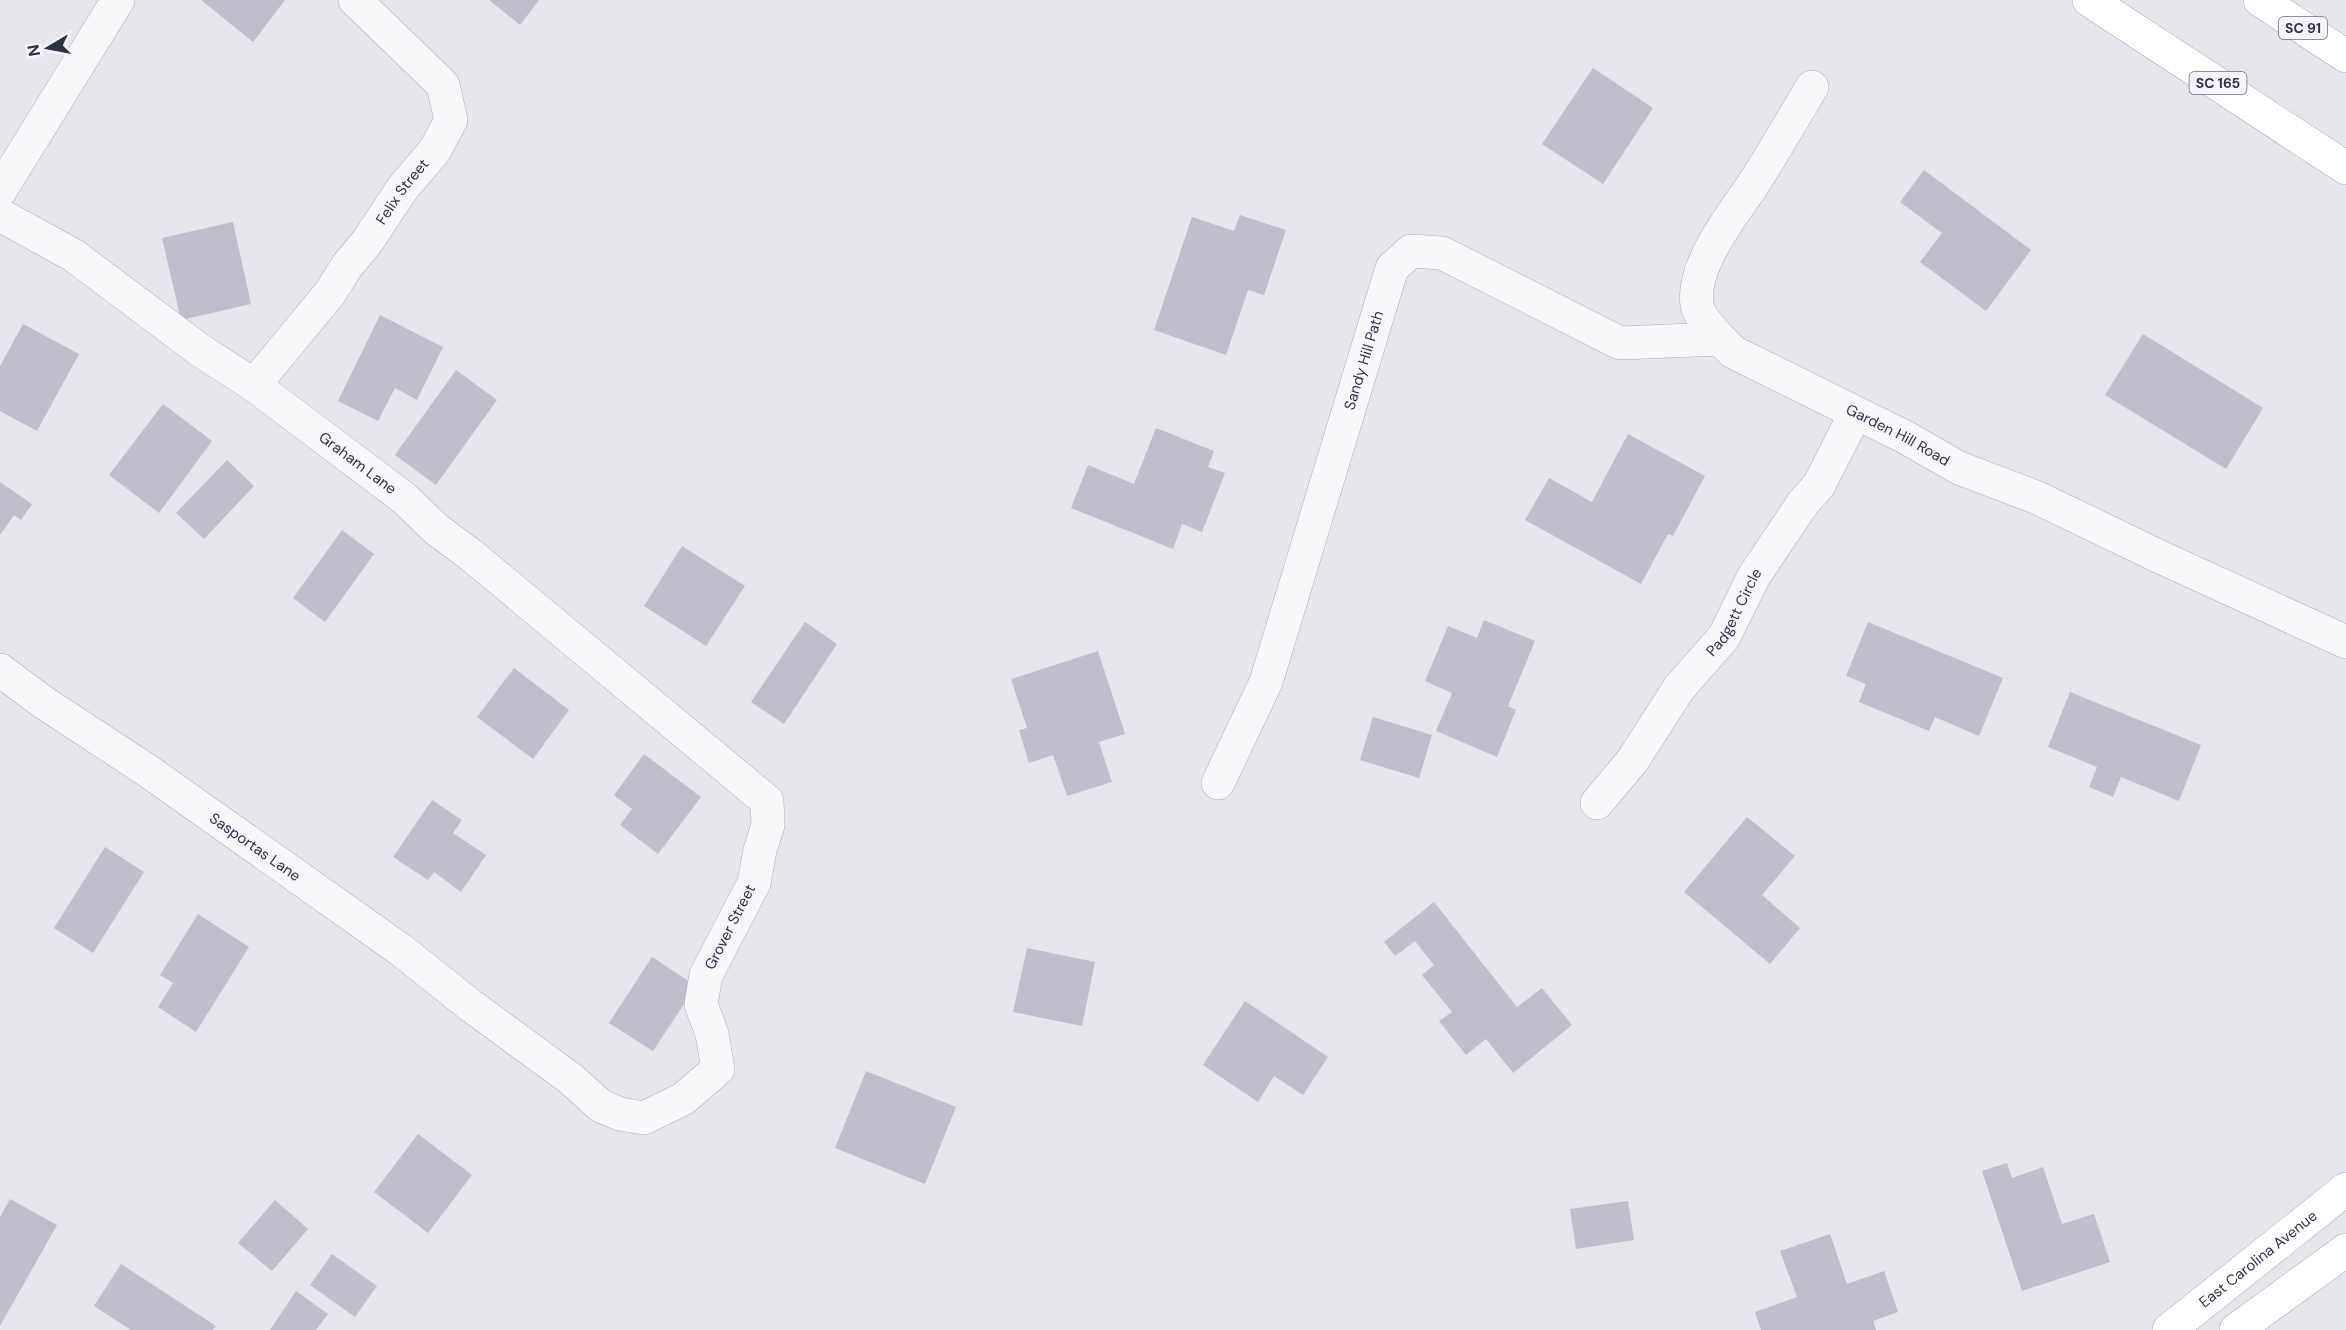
<svg xmlns="http://www.w3.org/2000/svg" width="2346" height="1330" font-family="'DM Sans',sans-serif">
	<rect width="100%" height="100%" fill="#e4e7ec"/>
	<g fill="#bbc0ca">
		<polygon points="201,0 285,0 253,42"/>
		<polygon points="489,0 539,0 520,25"/>
		<polygon points="1593,68 1653,108 1603,184 1542,144"/>
		<polygon points="1924,170 2031,250 1986,311 1920,262 1942,233 1900,202"/>
		<polygon points="1240,215 1286,230 1264,295 1248,290 1226,355 1154,330 1192,217 1234,231"/>
		<polygon points="233,222 251,304 181,320 162,238"/>
		<polygon points="380,315 443,347 417,400 395,388 378,421 338,401"/>
		<polygon points="23,324 79,354 37,431 0,411 0,366"/>
		<polygon points="2143,334 2263,408 2226,469 2105,395"/>
		<polygon points="456,370 497,400 436,485 395,455"/>
		<polygon points="163,404 212,441 159,513 109,475"/>
		<polygon points="1156,428 1214,451 1208,467 1225,473 1202,532 1182,524 1173,549 1071,508 1088,465 1134,484"/>
		<polygon points="1628,434 1705,476 1673,536 1668,534 1641,584 1525,520 1549,478 1592,502"/>
		<polygon points="227,460 254,486 204,539 176,513"/>
		<polygon points="0,482 32,504 21,520 14,515 0,535"/>
		<polygon points="342,530 374,554 325,622 293,598"/>
		<polygon points="682,546 745,586 706,646 644,606"/>
		<polygon points="1484,620 1535,641 1508,706 1516,710 1497,757 1436,731 1452,693 1425,681 1448,626 1477,638"/>
		<polygon points="805,622 837,644 784,724 751,702"/>
		<polygon points="1868,622 2003,678 1979,736 1935,717 1929,731 1859,702 1866,684 1846,676"/>
		<polygon points="1098,651 1125,734 1099,742 1112,782 1067,796 1053,755 1029,763 1019,730 1027,728 1011,679"/>
		<polygon points="514,668 569,710 533,759 477,717"/>
		<polygon points="2070,692 2201,745 2179,801 2121,777 2113,797 2089,787 2097,767 2048,747"/>
		<polygon points="1373,717 1432,735 1419,778 1360,760"/>
		<polygon points="644,754 701,797 658,854 620,825 632,809 614,795"/>
		<polygon points="432,800 462,820 453,833 486,855 461,892 434,872 428,880 393,857"/>
		<polygon points="1747,817 1795,856 1762,895 1800,928 1770,964 1684,892"/>
		<polygon points="105,847 144,872 93,953 54,928"/>
		<polygon points="1434,902 1517,1007 1542,988 1572,1025 1513,1073 1486,1039 1466,1055 1439,1021 1452,1012 1422,975 1434,965 1415,941 1395,956 1384,942"/>
		<polygon points="198,914 249,947 196,1032 158,1007 173,983 160,975"/>
		<polygon points="1027,948 1095,962 1082,1026 1013,1012"/>
		<polygon points="652,957 696,986 653,1051 609,1023"/>
		<polygon points="1245,1001 1328,1057 1303,1095 1274,1076 1258,1102 1203,1065"/>
		<polygon points="866,1071 956,1107 925,1184 835,1148"/>
		<polygon points="418,1134 472,1175 428,1233 374,1192"/>
		<polygon points="2007,1163 2012,1178 2043,1167 2062,1224 2094,1214 2110,1262 2022,1291 1982,1171"/>
		<polygon points="10,1199 57,1225 0,1326 0,1217"/>
		<polygon points="275,1200 308,1229 272,1271 238,1243"/>
		<polygon points="1628,1201 1634,1240 1576,1249 1570,1209"/>
		<polygon points="1830,1234 1847,1284 1884,1271 1898,1312 1873,1321 1876,1330 1761,1330 1755,1312 1797,1297 1780,1251"/>
		<polygon points="332,1254 377,1286 355,1317 310,1285"/>
		<polygon points="121,1264 216,1326 213,1330 131,1330 94,1306"/>
		<polygon points="296,1291 328,1314 316,1330 270,1330"/>
	</g>
	<g fill="none" stroke-linecap="round" stroke-linejoin="round">
		<g stroke="#a9aeb7" stroke-width="34">
			<g id="street">
				<path id="s1" d="M 1812,87 C 1792,120 1773,154 1752,186 C 1732,216 1691,266 1697,305 C 1699,318 1723,342 1733,352 L 1905,437 L 1959,468 L 2038,498 L 2158,556 L 2346,642"/>
				<polyline points="0,191 118,0"/>
				<path id="s2" d="M 0,215 L 73,255 L 201,351 L 254,385 L 404,498 L 436,529 L 471,555 L 767,801 L 768,825 L 760,850 L 754,883 L 706,975 L 701,1004 L 712,1034 L 718,1069 L 683,1099 L 644,1118 L 620,1114 L 601,1106 L 571,1079 L 470,1005 L 401,950 L 148,771 L 43,702 L 0,670"/>
				<path id="s3" d="M 254,385 L 330,293 L 347,266 L 367,242 L 402,189 L 435,150 L 451,120 L 443,85 L 355,0"/>
				<path id="s4" d="M 1218,783 L 1266,682 L 1392,268 L 1411,251 L 1442,253 L 1620,343 L 1719,339"/>
				<path id="s5" d="M 1597,803 L 1633,760 L 1679,688 L 1724,637 L 1754,576 L 1803,503 L 1819,485 L 1855,414"/>
			</g>
		</g>
		<g stroke="#a3abb8" stroke-width="34">
			<g id="primary">
				<polyline points="2089,0 2346,168"/>
				<polyline points="2260,0 2346,56"/>
				<path id="s6" d="M 2169,1330 L 2346,1189"/>
				<polyline points="2236,1330 2346,1250"/>
			</g>
		</g>
		<use href="#street" stroke="#f7f8fa" stroke-width="33"/>
		<use href="#primary" stroke="#fff" stroke-width="33"/>
	</g>
	<g text-anchor="middle" dominant-baseline="central" stroke-width="6" stroke-linejoin="round" paint-order="stroke">
		<g fill="#f4f6f9" stroke="#676e7b" stroke-width="1.5">
			<rect x="2279" y="17" width="48" height="22" rx="4.5"/>
			<rect x="2189.5" y="72" width="57" height="22" rx="4.5"/>
		</g>
		<g font-size="14" font-weight="bold" fill="#2b3445">
			<text x="2303" y="28">SC 91</text>
			<text x="2218" y="83">SC 165</text>
		</g>
		<g font-size="15" fill="#2b3445" stroke="#f4f6f9">
			<text stroke="none"><textPath href="#s3" startOffset="244">Felix Street</textPath></text>
			<text stroke="none"><textPath href="#s4" startOffset="448">Sandy Hill Path</textPath></text>
			<text stroke="none"><textPath href="#s1" startOffset="494">Garden Hill Road</textPath></text>
			<text stroke="none"><textPath href="#s2" startOffset="436">Graham Lane</textPath></text>
			<text stroke="none"><textPath href="#s5" startOffset="236">Padgett Circle</textPath></text>
			<text transform="translate(255 847) rotate(35)">Sasportas Lane</text>
			<text transform="translate(730 927) rotate(-63)">Grover Street</text>
			<text stroke="none"><textPath href="#s6" startOffset="114">East Carolina Avenue</textPath></text>
		</g>
	</g>
	<g transform="translate(48 48) rotate(260)" stroke="#f4f6f9" stroke-width="4.5" paint-order="stroke">
	<path d="M0-4.5L10 22L0 15L-10 22Z" fill="#2b3445"/>
	<text y="-9" font-size="16" font-weight="bold" text-anchor="middle" fill="#2b3445">N</text>
	</g>
</svg>
